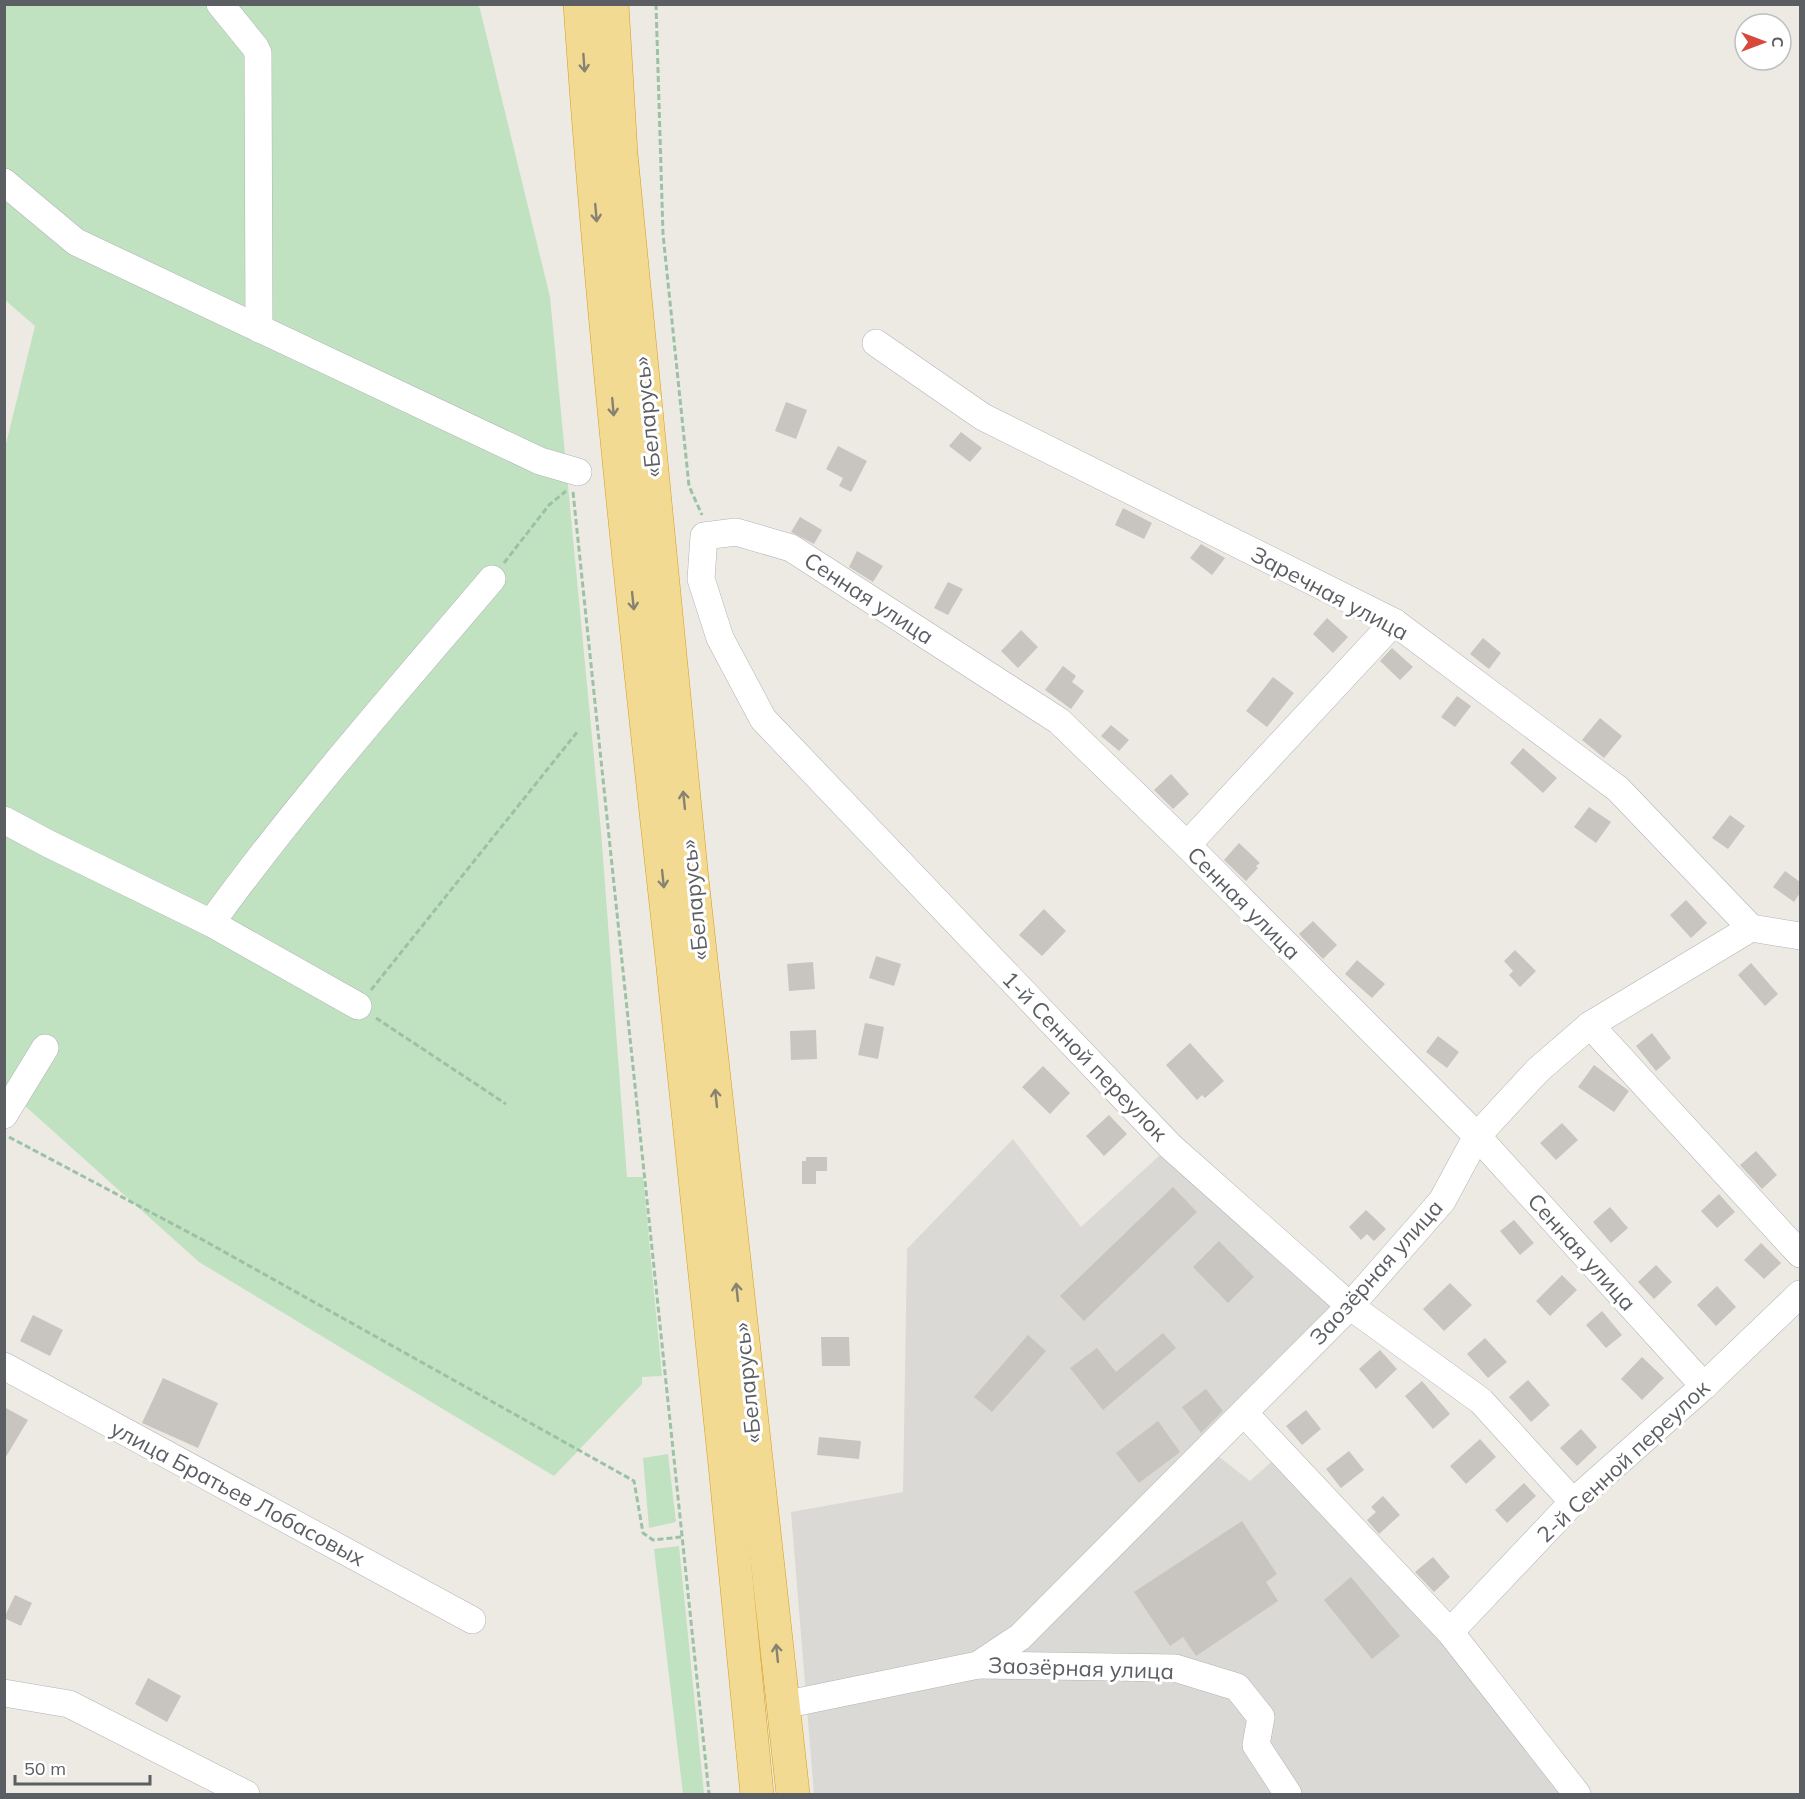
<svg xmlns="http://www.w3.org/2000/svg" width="1805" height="1799" font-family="Mulish,sans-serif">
	<rect width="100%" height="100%" fill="#eceae3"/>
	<polygon fill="#dbd9d5" points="1013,1139 1081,1227 1170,1146 1350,1306 1209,1449 1250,1481 1281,1453 1469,1673 1568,1794 814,1794 791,1512 903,1492 907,1249"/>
	<g fill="#c1e2c1">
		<polygon points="5,5 478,5 480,9 550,297 601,831 627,1177 643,1177 662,1376 642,1377 642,1384 554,1476 199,1262 5,1088 4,452 35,326 5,300"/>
		<polygon points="668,1454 676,1522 649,1528 643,1458"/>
		<polygon points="679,1546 704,1794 683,1794 654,1549"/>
	</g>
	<g fill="#c8c5c0">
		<polygon points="786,402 807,410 796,439 775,431"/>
		<polygon points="961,432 982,448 970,462 949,446"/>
		<polygon points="838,446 867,461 851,492 839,486 843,478 826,469"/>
		<polygon points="1123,508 1152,523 1144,539 1115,525"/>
		<polygon points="800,517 822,530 814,544 791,532"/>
		<polygon points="1201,544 1225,558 1212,575 1190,558"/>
		<polygon points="857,551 883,566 873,582 849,567"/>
		<polygon points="948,582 963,589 948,615 934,608"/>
		<polygon points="1327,618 1348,637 1333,653 1313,634"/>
		<polygon points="1021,630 1038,647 1018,668 1001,651"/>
		<polygon points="1483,638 1501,653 1489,669 1470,654"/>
		<polygon points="1392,648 1413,667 1400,680 1380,661"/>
		<polygon points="1063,666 1076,676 1072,682 1084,691 1071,709 1045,690"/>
		<polygon points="1273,677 1294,693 1267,727 1246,711"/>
		<polygon points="1457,696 1471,706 1455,727 1441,717"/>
		<polygon points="1600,718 1622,736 1604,758 1582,740"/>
		<polygon points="1111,725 1129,740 1119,751 1101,736"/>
		<polygon points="1523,748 1557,778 1543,793 1510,763"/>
		<polygon points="1171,774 1189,794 1173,809 1154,790"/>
		<polygon points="1589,807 1611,822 1596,843 1574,827"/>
		<polygon points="1730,815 1745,826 1728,849 1712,838"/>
		<polygon points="1239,843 1260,863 1256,866 1258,868 1246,881 1224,860"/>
		<polygon points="1785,871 1800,882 1800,893 1794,902 1773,887"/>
		<polygon points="1686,900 1707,923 1691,938 1670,915"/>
		<polygon points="1044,909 1066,931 1042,956 1019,935"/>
		<polygon points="1313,921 1337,945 1323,959 1299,934"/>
		<polygon points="1515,950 1536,971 1520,987 1509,975 1513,971 1504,961"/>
		<polygon points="876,956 901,964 894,986 869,978"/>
		<polygon points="1357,960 1385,984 1372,998 1345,974"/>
		<polygon points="813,962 815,989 789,991 787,964"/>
		<polygon points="1751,963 1778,994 1765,1006 1738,975"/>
		<polygon points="865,1023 884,1027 878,1059 858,1055"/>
		<polygon points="816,1030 817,1059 791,1060 790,1031"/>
		<polygon points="1652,1033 1671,1058 1656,1071 1636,1046"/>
		<polygon points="1438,1036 1459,1052 1447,1068 1426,1052"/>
		<polygon points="1190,1043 1224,1081 1205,1098 1202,1095 1197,1100 1166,1065"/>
		<polygon points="1594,1065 1629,1091 1614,1112 1578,1087"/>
		<polygon points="1043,1066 1070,1093 1050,1114 1022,1087"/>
		<polygon points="1109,1115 1127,1134 1104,1156 1086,1136"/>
		<polygon points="1562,1123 1578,1140 1556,1160 1540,1143"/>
		<polygon points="1756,1151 1777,1175 1762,1189 1740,1165"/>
		<polygon points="806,1157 827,1157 827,1171 816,1171 816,1184 802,1184 802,1161 806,1161"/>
		<polygon points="1173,1187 1197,1212 1084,1321 1060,1296"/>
		<polygon points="1719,1194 1735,1212 1717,1228 1701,1211"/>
		<polygon points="1610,1207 1628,1228 1611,1243 1593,1222"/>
		<polygon points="1366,1210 1386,1229 1374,1241 1367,1234 1361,1240 1349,1227"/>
		<polygon points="1514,1220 1534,1243 1520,1255 1500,1231"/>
		<polygon points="1219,1241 1254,1277 1228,1303 1193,1267"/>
		<polygon points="1761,1243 1781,1263 1764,1279 1744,1260"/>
		<polygon points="1656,1265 1672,1282 1654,1299 1638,1282"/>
		<polygon points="1562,1275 1577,1290 1550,1316 1536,1301"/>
		<polygon points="1450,1283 1472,1305 1444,1331 1423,1309"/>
		<polygon points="1717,1286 1736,1307 1716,1326 1697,1305"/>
		<polygon points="1602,1311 1622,1335 1606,1348 1586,1325"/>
		<polygon points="33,1315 63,1330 50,1356 20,1341"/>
		<polygon points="1163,1333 1176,1348 1103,1410 1070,1368 1097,1348 1116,1372"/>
		<polygon points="1028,1335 1046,1351 992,1412 974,1397"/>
		<polygon points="821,1337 849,1337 850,1366 822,1366"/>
		<polygon points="1485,1338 1507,1362 1488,1378 1467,1354"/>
		<polygon points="1380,1350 1397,1369 1376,1389 1359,1369"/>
		<polygon points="1642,1357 1664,1378 1642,1400 1621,1379"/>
		<polygon points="163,1378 218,1403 198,1448 142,1423"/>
		<polygon points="1528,1380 1550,1405 1531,1422 1509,1397"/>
		<polygon points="1422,1381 1450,1414 1433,1429 1405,1396"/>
		<polygon points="1206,1389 1223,1411 1201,1433 1182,1407"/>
		<polygon points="4,1407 28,1420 4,1460"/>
		<polygon points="1306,1410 1321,1429 1302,1445 1286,1426"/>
		<polygon points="1158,1421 1180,1452 1139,1483 1116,1453"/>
		<polygon points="1581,1429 1597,1447 1577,1466 1560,1448"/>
		<polygon points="819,1437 861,1441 859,1459 817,1455"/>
		<polygon points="1480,1439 1496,1457 1466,1484 1450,1466"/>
		<polygon points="1349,1451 1364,1470 1341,1488 1326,1469"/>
		<polygon points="1524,1483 1536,1496 1507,1523 1495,1510"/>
		<polygon points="1383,1496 1400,1515 1379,1534 1367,1520 1376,1512 1371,1507"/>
		<polygon points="1242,1521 1277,1574 1266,1582 1278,1601 1196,1656 1183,1637 1170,1646 1134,1592"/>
		<polygon points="1433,1557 1450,1577 1434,1592 1415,1572"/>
		<polygon points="1351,1577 1400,1636 1372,1659 1324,1600"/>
		<polygon points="15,1595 32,1603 21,1626 4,1618"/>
		<polygon points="148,1678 181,1696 167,1722 135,1704"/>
	</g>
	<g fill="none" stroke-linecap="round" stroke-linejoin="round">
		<g stroke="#b0b3b7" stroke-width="28">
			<g id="minor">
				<polyline points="220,4 255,47 258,53 259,329"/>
				<polyline points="4,182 76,242 540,461 578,472"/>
				<polyline points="876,343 983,417 1394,622 1618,789 1751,928 1800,936"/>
				<polyline points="4,820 49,844 211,923 358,1006"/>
				<polyline points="1187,845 1394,622"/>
				<path d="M 211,923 C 298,803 396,692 492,579"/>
				<polyline points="1590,1025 1800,1254"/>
				<polyline points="4,1115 45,1048"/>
				<polyline points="4,1366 472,1620"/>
				<polyline points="1244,1413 1450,1632 1577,1794"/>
				<polyline points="1573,1502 1481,1401 1350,1306 1170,1146 763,719 720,638 701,579 704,536 736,532 791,548 1059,721 1187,845 1477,1136 1704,1386"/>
				<polyline points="1450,1632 1573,1502 1704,1386 1800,1294"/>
				<polyline points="978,1665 1175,1668 1237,1687 1261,1717 1256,1745 1288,1794"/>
				<polyline points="4,1693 69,1704 246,1794"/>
				<polyline points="783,1705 978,1665 1020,1637 1350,1306 1442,1201 1477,1136 1538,1070 1590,1025 1751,928"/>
			</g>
		</g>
		<g stroke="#d99c16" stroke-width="34">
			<g id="highway">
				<path d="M 580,4 C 602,323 637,641 672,958 C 702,1237 731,1515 757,1794"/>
				<polyline points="612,4 621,154 691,870 793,1794"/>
			</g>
		</g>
		<g stroke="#9cc2a6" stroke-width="3" stroke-dasharray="6 3" stroke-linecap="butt">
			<polyline points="656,4 663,234 689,486 702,515"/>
			<polyline points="573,492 709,1794"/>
			<polyline points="504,563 549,505 566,491"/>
			<polyline points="371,990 578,731"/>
			<polyline points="376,1018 506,1104"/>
			<polyline points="9,1137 203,1240 634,1481 643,1533 653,1540 681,1537"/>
		</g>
		<use href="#minor" stroke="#fff" stroke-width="27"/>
		<use href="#highway" stroke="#f2da93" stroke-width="33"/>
	</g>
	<defs><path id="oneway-shaft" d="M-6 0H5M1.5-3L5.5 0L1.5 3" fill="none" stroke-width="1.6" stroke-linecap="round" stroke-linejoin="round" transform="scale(1.5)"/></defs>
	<g stroke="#888371">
		<use href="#oneway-shaft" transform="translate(584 63) rotate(86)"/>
		<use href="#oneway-shaft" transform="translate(596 213) rotate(85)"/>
		<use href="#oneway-shaft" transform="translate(613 407) rotate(85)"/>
		<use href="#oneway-shaft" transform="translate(633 601) rotate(84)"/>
		<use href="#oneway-shaft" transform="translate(684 800) rotate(-96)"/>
		<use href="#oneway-shaft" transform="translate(663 879) rotate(84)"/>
		<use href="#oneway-shaft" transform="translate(716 1098) rotate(-96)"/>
		<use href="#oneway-shaft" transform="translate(737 1292) rotate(-96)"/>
		<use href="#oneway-shaft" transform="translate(777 1653) rotate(-96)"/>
	</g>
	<g text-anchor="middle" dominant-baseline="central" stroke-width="6" stroke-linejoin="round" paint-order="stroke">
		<g font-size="22" fill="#5b5e62" stroke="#fff">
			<text transform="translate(647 417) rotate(-96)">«Беларусь»</text>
			<text transform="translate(1330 593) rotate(28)">Заречная улица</text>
			<text transform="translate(869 598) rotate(33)">Сенная улица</text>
			<text transform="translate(694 900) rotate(-96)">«Беларусь»</text>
			<text transform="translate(1244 903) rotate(45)">Сенная улица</text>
			<text transform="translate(1085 1056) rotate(46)">1-й Сенной переулок</text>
			<text transform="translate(1582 1252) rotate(48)">Сенная улица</text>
			<text transform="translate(1376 1272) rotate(-48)">Заозёрная улица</text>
			<text transform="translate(747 1383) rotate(-96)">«Беларусь»</text>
			<text transform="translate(1623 1461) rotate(-43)">2-й Сенной переулок</text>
			<text transform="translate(238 1493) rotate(28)">улица Братьев Лобасовых</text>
			<text transform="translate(1081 1668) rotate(2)">Заозёрная улица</text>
		</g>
	</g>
	<rect width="1805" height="1799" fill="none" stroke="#5b5e62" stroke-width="12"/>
	<g transform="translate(1763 42) rotate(90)"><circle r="28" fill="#ffffff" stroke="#bdbfc0" stroke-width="1.5"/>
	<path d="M0-4.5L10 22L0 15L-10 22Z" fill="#d8493d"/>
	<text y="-9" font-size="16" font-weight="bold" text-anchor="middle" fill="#5b5e62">С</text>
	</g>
	<path d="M15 1775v9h135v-9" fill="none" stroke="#5b5e62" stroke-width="3"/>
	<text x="24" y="1775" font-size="18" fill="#5b5e62" stroke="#ffffff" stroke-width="4.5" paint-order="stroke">50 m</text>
</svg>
